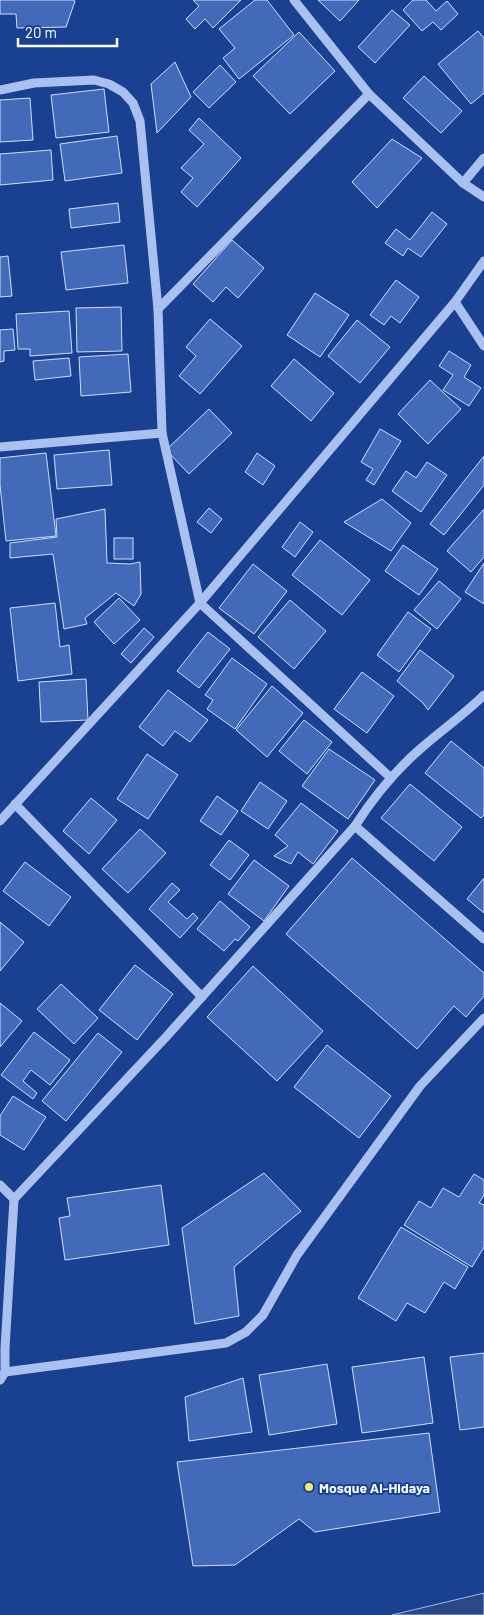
<svg xmlns="http://www.w3.org/2000/svg" width="484" height="1615" font-family="Barlow,sans-serif">
	<rect width="100%" height="100%" fill="#1a4092"/>
	<polygon fill="#2b4885" stroke="#9dbaf1" points="484,1593 484,1615 392,1615"/>
	<g fill="#4369b9" stroke="#d0defb">
		<polygon points="0,0 73,0 75,1 66,27 17,28 16,14 0,14"/>
		<polygon points="193,0 241,0 213,28 205,19 195,29 186,19 199,6"/>
		<polygon points="255,0 267,0 294,35 239,79 223,58 235,48 219,29"/>
		<polygon points="318,0 359,0 340,21"/>
		<polygon points="413,0 426,0 436,11 447,1 458,14 441,30 433,22 422,31 403,10"/>
		<polygon points="392,10 410,25 375,63 358,47"/>
		<polygon points="478,31 484,38 484,93 471,104 438,64"/>
		<polygon points="299,32 335,71 290,114 253,76"/>
		<polygon points="175,62 191,97 157,133 151,84"/>
		<polygon points="220,65 236,82 209,108 193,92"/>
		<polygon points="424,76 462,111 441,133 403,98"/>
		<polygon points="104,89 109,132 56,138 51,95"/>
		<polygon points="30,98 33,140 0,142 0,100"/>
		<polygon points="199,118 241,158 197,207 181,192 193,178 181,168 204,144 189,130"/>
		<polygon points="117,136 122,173 65,181 60,144"/>
		<polygon points="392,139 422,158 377,208 352,182"/>
		<polygon points="51,150 53,180 0,185 0,154"/>
		<polygon points="118,203 120,222 71,228 69,209"/>
		<polygon points="432,212 447,224 421,257 408,248 403,256 385,243 396,229 410,240"/>
		<polygon points="232,240 264,268 238,298 226,287 213,302 193,284"/>
		<polygon points="124,245 128,283 66,290 61,252"/>
		<polygon points="8,256 12,296 0,297 0,257"/>
		<polygon points="396,280 419,297 400,323 391,316 384,325 370,315"/>
		<polygon points="315,293 349,315 320,357 287,335"/>
		<polygon points="121,307 122,351 77,352 76,308"/>
		<polygon points="69,311 72,353 30,356 30,349 18,349 16,314"/>
		<polygon points="210,319 242,346 200,394 179,376 196,356 186,347"/>
		<polygon points="357,320 390,347 360,383 328,356"/>
		<polygon points="13,329 15,350 4,351 4,361 0,362 0,330"/>
		<polygon points="449,351 471,365 464,377 481,388 469,406 443,390 453,375 439,366"/>
		<polygon points="128,354 131,392 81,396 79,357"/>
		<polygon points="69,358 71,376 35,380 33,361"/>
		<polygon points="294,359 334,393 311,421 271,386"/>
		<polygon points="430,380 461,409 428,444 398,414"/>
		<polygon points="209,409 232,433 189,474 166,450"/>
		<polygon points="380,429 401,441 374,485 366,480 373,469 361,462"/>
		<polygon points="109,450 112,485 57,489 54,455"/>
		<polygon points="46,453 56,536 6,541 0,485 0,458"/>
		<polygon points="257,453 275,466 263,485 245,472"/>
		<polygon points="484,456 484,485 444,535 430,524"/>
		<polygon points="427,462 447,475 421,512 392,491 406,471 416,478"/>
		<polygon points="382,499 411,523 391,551 344,522"/>
		<polygon points="209,508 222,519 211,533 197,522"/>
		<polygon points="105,509 107,563 130,564 140,562 141,594 134,606 116,593 85,618 87,624 64,629 53,554 10,558 10,543 57,537 56,519"/>
		<polygon points="484,509 484,557 471,572 447,551"/>
		<polygon points="300,522 313,532 295,557 282,547"/>
		<rect x="114" y="538" width="19" height="21"/>
		<polygon points="320,540 370,580 342,615 292,575"/>
		<polygon points="403,545 438,569 419,595 385,571"/>
		<polygon points="484,563 484,604 465,592"/>
		<polygon points="253,564 287,591 254,634 219,608"/>
		<polygon points="439,581 461,599 437,629 414,610"/>
		<polygon points="119,598 140,620 114,644 94,622"/>
		<polygon points="290,600 326,631 294,669 258,637"/>
		<polygon points="55,603 60,647 69,645 72,674 18,681 10,608"/>
		<polygon points="408,612 431,629 399,672 377,655"/>
		<polygon points="144,628 154,637 131,663 121,654"/>
		<polygon points="208,632 230,649 199,688 177,671"/>
		<polygon points="420,650 454,676 428,710 423,703 397,681"/>
		<polygon points="232,658 267,684 235,729 207,709 213,700 205,695"/>
		<polygon points="362,672 394,696 367,733 334,709"/>
		<polygon points="86,679 88,720 41,722 39,682"/>
		<polygon points="272,686 303,713 267,757 236,730"/>
		<polygon points="168,690 208,720 190,742 175,731 163,746 139,727"/>
		<polygon points="304,720 332,742 307,774 279,751"/>
		<polygon points="451,741 484,768 484,815 481,818 425,773"/>
		<polygon points="329,749 375,780 348,819 302,786"/>
		<polygon points="147,754 178,775 148,819 117,799"/>
		<polygon points="260,782 287,801 268,829 241,811"/>
		<polygon points="410,784 462,827 434,861 381,818"/>
		<polygon points="217,796 238,811 221,835 200,821"/>
		<polygon points="91,798 117,820 89,854 63,831"/>
		<polygon points="301,803 338,831 313,864 298,852 291,864 274,856 288,846 275,835"/>
		<polygon points="140,829 166,853 128,893 102,869"/>
		<polygon points="229,840 249,855 230,880 210,865"/>
		<polygon points="352,858 484,973 484,996 466,1017 454,1006 417,1049 286,934"/>
		<polygon points="254,860 289,886 264,921 228,894"/>
		<polygon points="25,862 71,897 49,926 3,891"/>
		<polygon points="484,878 484,913 467,899"/>
		<polygon points="172,883 180,890 168,902 187,919 193,913 198,918 180,938 149,909"/>
		<polygon points="220,901 250,927 238,941 235,939 224,951 197,929"/>
		<polygon points="0,922 24,942 0,971"/>
		<polygon points="135,965 173,994 137,1040 99,1010"/>
		<polygon points="253,966 323,1031 277,1081 207,1017"/>
		<polygon points="61,984 98,1018 74,1044 37,1009"/>
		<polygon points="0,1003 22,1021 0,1047"/>
		<polygon points="34,1032 70,1060 50,1085 31,1070 23,1081 37,1093 33,1099 1,1075"/>
		<polygon points="98,1033 122,1052 66,1121 42,1101"/>
		<polygon points="327,1045 391,1096 359,1138 294,1087"/>
		<polygon points="13,1096 46,1117 24,1150 0,1135 0,1116"/>
		<polygon points="264,1173 301,1211 234,1267 239,1316 195,1324 182,1228"/>
		<polygon points="474,1174 484,1180 484,1195 479,1203 484,1205 484,1247 472,1267 404,1225 419,1201 431,1208 443,1188 459,1197"/>
		<polygon points="161,1185 169,1245 65,1260 59,1218 70,1216 67,1198"/>
		<polygon points="401,1227 468,1267 455,1289 444,1282 425,1313 407,1303 396,1321 358,1298"/>
		<polygon points="484,1353 484,1427 460,1430 450,1357"/>
		<polygon points="424,1357 433,1423 362,1433 352,1367"/>
		<polygon points="327,1364 337,1424 269,1435 259,1375"/>
		<polygon points="243,1378 252,1432 189,1441 185,1397"/>
		<polygon points="429,1433 440,1512 315,1532 299,1519 235,1565 193,1566 177,1462"/>
	</g>
	<g fill="none" stroke-linecap="round" stroke-linejoin="round">
		<g stroke="#aac1ef" stroke-width="9">
			<polyline points="294,0 369,94 463,183"/>
			<polyline points="0,90 34,83 94,80 109,84 123,92 133,103 140,121 158,309 162,433 200,603 391,778"/>
			<polyline points="484,158 463,183 484,197"/>
			<polyline points="455,302 484,346"/>
			<polyline points="158,309 369,94"/>
			<polyline points="0,447 162,433"/>
			<polyline points="15,804 202,997"/>
			<polyline points="0,821 200,603 455,302 484,261"/>
			<polyline points="355,826 484,939"/>
			<path d="M 0,1185 L 14,1199 L 166,1037 L 355,826 C 373,798 394,772 419,750 C 440,731 464,715 484,695"/>
			<polyline points="5,1372 226,1343 246,1332 263,1315 297,1255 420,1086 484,1018"/>
			<polyline points="0,1380 5,1372 5,1348 14,1199"/>
		</g>
	</g>
	<circle fill="#ffe568" stroke="#1a4092" stroke-width="2" cx="309" cy="1487" r="5"/>
	<g text-anchor="middle" dominant-baseline="central" stroke-width="4" stroke-linejoin="round" paint-order="stroke">
		<g font-size="14" font-weight="bold" fill="#fff" stroke="#1a4092" text-anchor="start">
			<text x="319" y="1487">Mosque Al-Hidaya</text>
		</g>
	</g>
	<path d="M18 38v8h99v-8" fill="none" stroke="#ffffff" stroke-width="2.5"/>
	<text x="25" y="38" font-size="15" fill="#ffffff" stroke="#1a4092" stroke-width="4" paint-order="stroke">20 m</text>
</svg>
